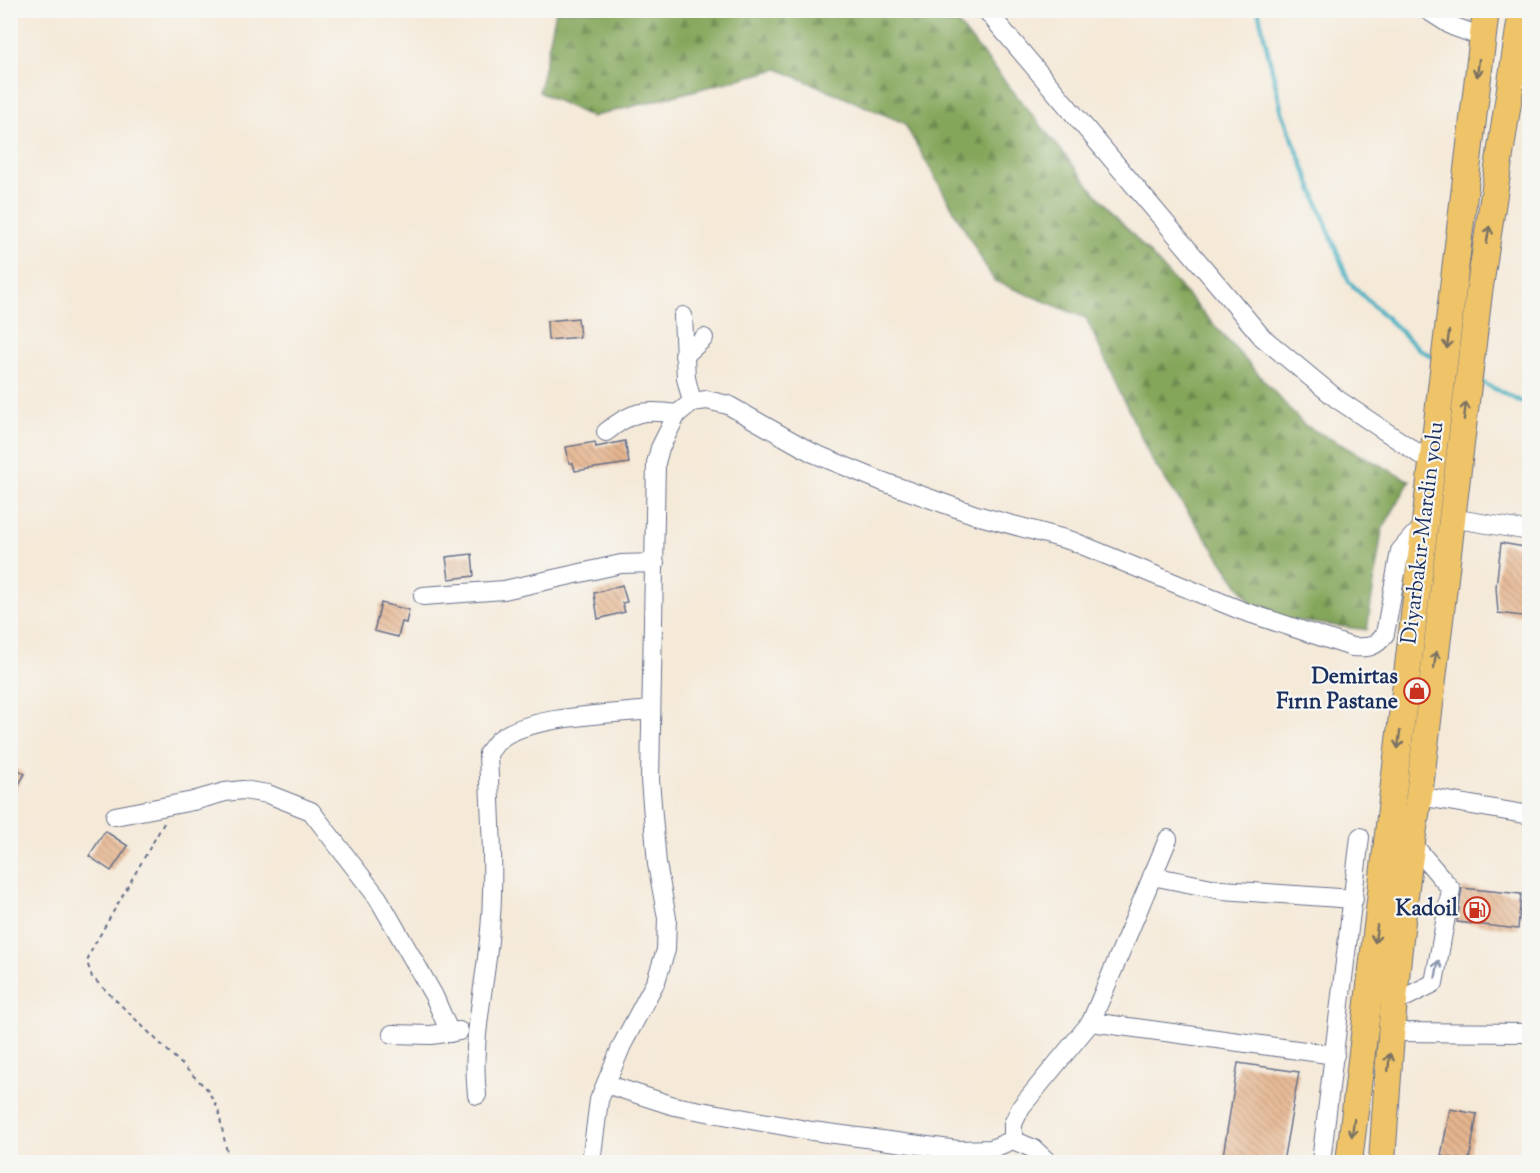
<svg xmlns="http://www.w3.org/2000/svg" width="1540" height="1173" font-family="'Sorts Mill Goudy',serif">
	<defs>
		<pattern id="forest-firs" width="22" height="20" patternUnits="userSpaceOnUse" patternTransform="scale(1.5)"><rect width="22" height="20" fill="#84a65a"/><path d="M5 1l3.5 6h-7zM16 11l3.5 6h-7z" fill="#6b884e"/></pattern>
		<pattern id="building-back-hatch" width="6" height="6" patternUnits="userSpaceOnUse" patternTransform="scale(1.5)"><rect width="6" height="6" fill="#e6b68f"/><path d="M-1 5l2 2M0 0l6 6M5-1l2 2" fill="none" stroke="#ba9478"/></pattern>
	</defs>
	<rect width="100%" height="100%" fill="#f6f6f2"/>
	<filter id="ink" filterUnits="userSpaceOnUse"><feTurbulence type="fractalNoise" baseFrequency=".0167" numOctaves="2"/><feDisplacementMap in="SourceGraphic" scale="12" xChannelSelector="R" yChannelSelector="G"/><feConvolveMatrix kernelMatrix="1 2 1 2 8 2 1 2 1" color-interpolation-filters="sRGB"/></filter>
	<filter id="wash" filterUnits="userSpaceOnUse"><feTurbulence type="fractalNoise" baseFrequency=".008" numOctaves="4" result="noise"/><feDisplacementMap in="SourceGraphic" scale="24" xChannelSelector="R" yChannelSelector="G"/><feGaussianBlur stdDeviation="1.35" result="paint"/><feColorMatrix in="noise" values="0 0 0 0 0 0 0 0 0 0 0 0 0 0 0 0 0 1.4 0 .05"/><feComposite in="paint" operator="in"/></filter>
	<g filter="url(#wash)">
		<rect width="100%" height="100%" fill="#f5e9d8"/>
		<polygon fill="url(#forest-firs)" stroke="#506a5c" stroke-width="1.5" points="556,11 948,11 1098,196 1304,425 1410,481 1382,530 1367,630 1260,616 1151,459 1086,318 994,281 904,123 778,69 591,117 539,92"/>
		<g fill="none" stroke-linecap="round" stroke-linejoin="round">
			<g stroke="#44b0c2" stroke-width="4.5">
				<polyline points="1258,10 1282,112 1349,282 1419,349 1435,358"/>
				<polyline points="1477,380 1530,406"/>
			</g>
		</g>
		<g id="blocks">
			<g fill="url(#building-back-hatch)">
				<polygon points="578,318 580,337 548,340 547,321"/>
				<polygon points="625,441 629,463 575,471 573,463 569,463 566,447 595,442 596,447"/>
				<polygon points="1501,543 1530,548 1530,617 1498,613 1496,587"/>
				<polygon points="472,554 474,576 449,579 446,557"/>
				<polygon points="622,585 627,602 622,603 625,612 598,619 594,593"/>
				<polygon points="381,603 409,610 406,623 402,622 398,637 374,631"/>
				<polygon points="10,765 25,774 10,799"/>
				<polygon points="105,831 128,846 111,871 89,856"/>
				<polygon points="1462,888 1521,894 1518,929 1457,922"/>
				<polygon points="1238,1063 1299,1072 1283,1162 1222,1162"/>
				<polygon points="1450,1109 1477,1114 1469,1161 1441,1156"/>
			</g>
		</g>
	</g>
	<g filter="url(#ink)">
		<use href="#blocks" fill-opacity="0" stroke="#677089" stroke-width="1.5"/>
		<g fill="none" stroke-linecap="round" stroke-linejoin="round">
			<g stroke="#677089" stroke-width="20">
				<g id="minor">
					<polyline points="986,10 1262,337 1337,399 1431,462"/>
					<polyline points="1427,10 1452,26 1482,37"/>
					<polyline points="1513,69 1530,81"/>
					<polyline points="683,316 686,378 692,402"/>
					<polyline points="684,356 704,338"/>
					<path d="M 606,432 C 632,411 644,409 677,414"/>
					<polyline points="1451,518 1530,531"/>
					<polyline points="423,596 504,590 621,564 655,563"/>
					<polyline points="1419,796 1530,815"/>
					<polyline points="115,816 193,801 225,792 243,790 268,794 311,811 378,898 434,996 450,1033"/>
					<polyline points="1152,876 1222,890 1354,899"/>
					<polyline points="1394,1003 1434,983 1451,889 1411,842"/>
					<polyline points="1091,1022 1335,1055"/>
					<polyline points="1392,1032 1530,1033"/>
					<polyline points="392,1034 431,1035 459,1031"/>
					<polyline points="606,1084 674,1106 812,1131 958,1150 991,1149 1013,1140 1034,1149 1048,1162"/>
					<path d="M 477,1095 C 471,1041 484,993 489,940 C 496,878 490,816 488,753 C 492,749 496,742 500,739 C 529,716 613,714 651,710"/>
					<polyline points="1013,1140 1013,1124 1021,1107 1091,1022 1168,839"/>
					<path d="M 591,1162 L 599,1100 L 622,1045 L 656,981 L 666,950 L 667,918 L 657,864 L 650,780 L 656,463 L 660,448 L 677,414 L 692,402 L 707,400 L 728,405 L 813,453 L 881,481 L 976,515 L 1072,541 L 1240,610 L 1352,647 C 1367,648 1376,648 1385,634 L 1400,551 L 1413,536 L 1423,530"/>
					<polyline points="1321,1162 1360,837"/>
				</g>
			</g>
			<g stroke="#677089" stroke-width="28">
				<g id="highway">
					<polyline points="1349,1162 1486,10"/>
					<path d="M 1382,1162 C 1390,1040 1399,917 1419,796 L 1479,293 L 1522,10"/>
				</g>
			</g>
			<polyline stroke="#677089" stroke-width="2" stroke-dasharray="4.5 4.5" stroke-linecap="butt" points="164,823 92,949 87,962 92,977 207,1089 218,1109 229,1162"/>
			<use href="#minor" stroke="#fff" stroke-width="18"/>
			<use href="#highway" stroke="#efc469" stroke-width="26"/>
		</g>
		<defs><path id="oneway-shaft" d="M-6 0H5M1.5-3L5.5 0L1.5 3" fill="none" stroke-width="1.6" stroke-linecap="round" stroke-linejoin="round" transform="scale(1.5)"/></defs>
		<g stroke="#7a7263">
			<use href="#oneway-shaft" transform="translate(1478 68) rotate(96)"/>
			<use href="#oneway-shaft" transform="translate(1488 235) rotate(-81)"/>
			<use href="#oneway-shaft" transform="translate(1448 340) rotate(97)"/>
			<use href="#oneway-shaft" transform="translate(1465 411) rotate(-83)"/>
			<use href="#oneway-shaft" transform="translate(1435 660) rotate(-83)"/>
			<use href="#oneway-shaft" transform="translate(1399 740) rotate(97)"/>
			<use href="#oneway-shaft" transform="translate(1376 934) rotate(97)"/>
			<use href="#oneway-shaft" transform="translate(1389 1062) rotate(-85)"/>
			<use href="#oneway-shaft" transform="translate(1353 1128) rotate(97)"/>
		</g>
		<use stroke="#8d97ae" href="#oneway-shaft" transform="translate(1437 969) rotate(-80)"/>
	</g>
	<defs>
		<g id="shop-ring" transform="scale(1.35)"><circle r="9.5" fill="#f6f6f2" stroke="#c8321e" stroke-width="1.5"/><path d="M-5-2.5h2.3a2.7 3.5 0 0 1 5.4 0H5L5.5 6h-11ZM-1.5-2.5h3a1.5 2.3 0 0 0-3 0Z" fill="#c8321e"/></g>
		<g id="fuel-ring" transform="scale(1.35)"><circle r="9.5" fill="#f6f6f2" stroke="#c8321e" stroke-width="1.5"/><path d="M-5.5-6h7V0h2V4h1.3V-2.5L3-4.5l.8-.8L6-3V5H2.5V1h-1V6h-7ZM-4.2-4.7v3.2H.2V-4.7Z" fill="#c8321e"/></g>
	</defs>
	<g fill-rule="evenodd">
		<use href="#shop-ring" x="1417" y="691"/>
		<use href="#fuel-ring" x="1477" y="910"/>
	</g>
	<g text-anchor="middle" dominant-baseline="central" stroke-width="4.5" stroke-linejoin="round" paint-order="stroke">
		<g font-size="22" fill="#1b2f5e" stroke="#f6f6f2">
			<text transform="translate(1424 533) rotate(-83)">Diyarbakır-Mardin yolu</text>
		</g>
		<g font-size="22" font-weight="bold" fill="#1b2f5e" stroke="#f6f6f2" text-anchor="end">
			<text x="1398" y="678">Demirtas<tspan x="1398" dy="25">Fırın Pastane</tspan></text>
			<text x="1458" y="910">Kadoil</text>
		</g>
	</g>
	<rect width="1540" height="1173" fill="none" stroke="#f6f6f2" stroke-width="36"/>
</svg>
